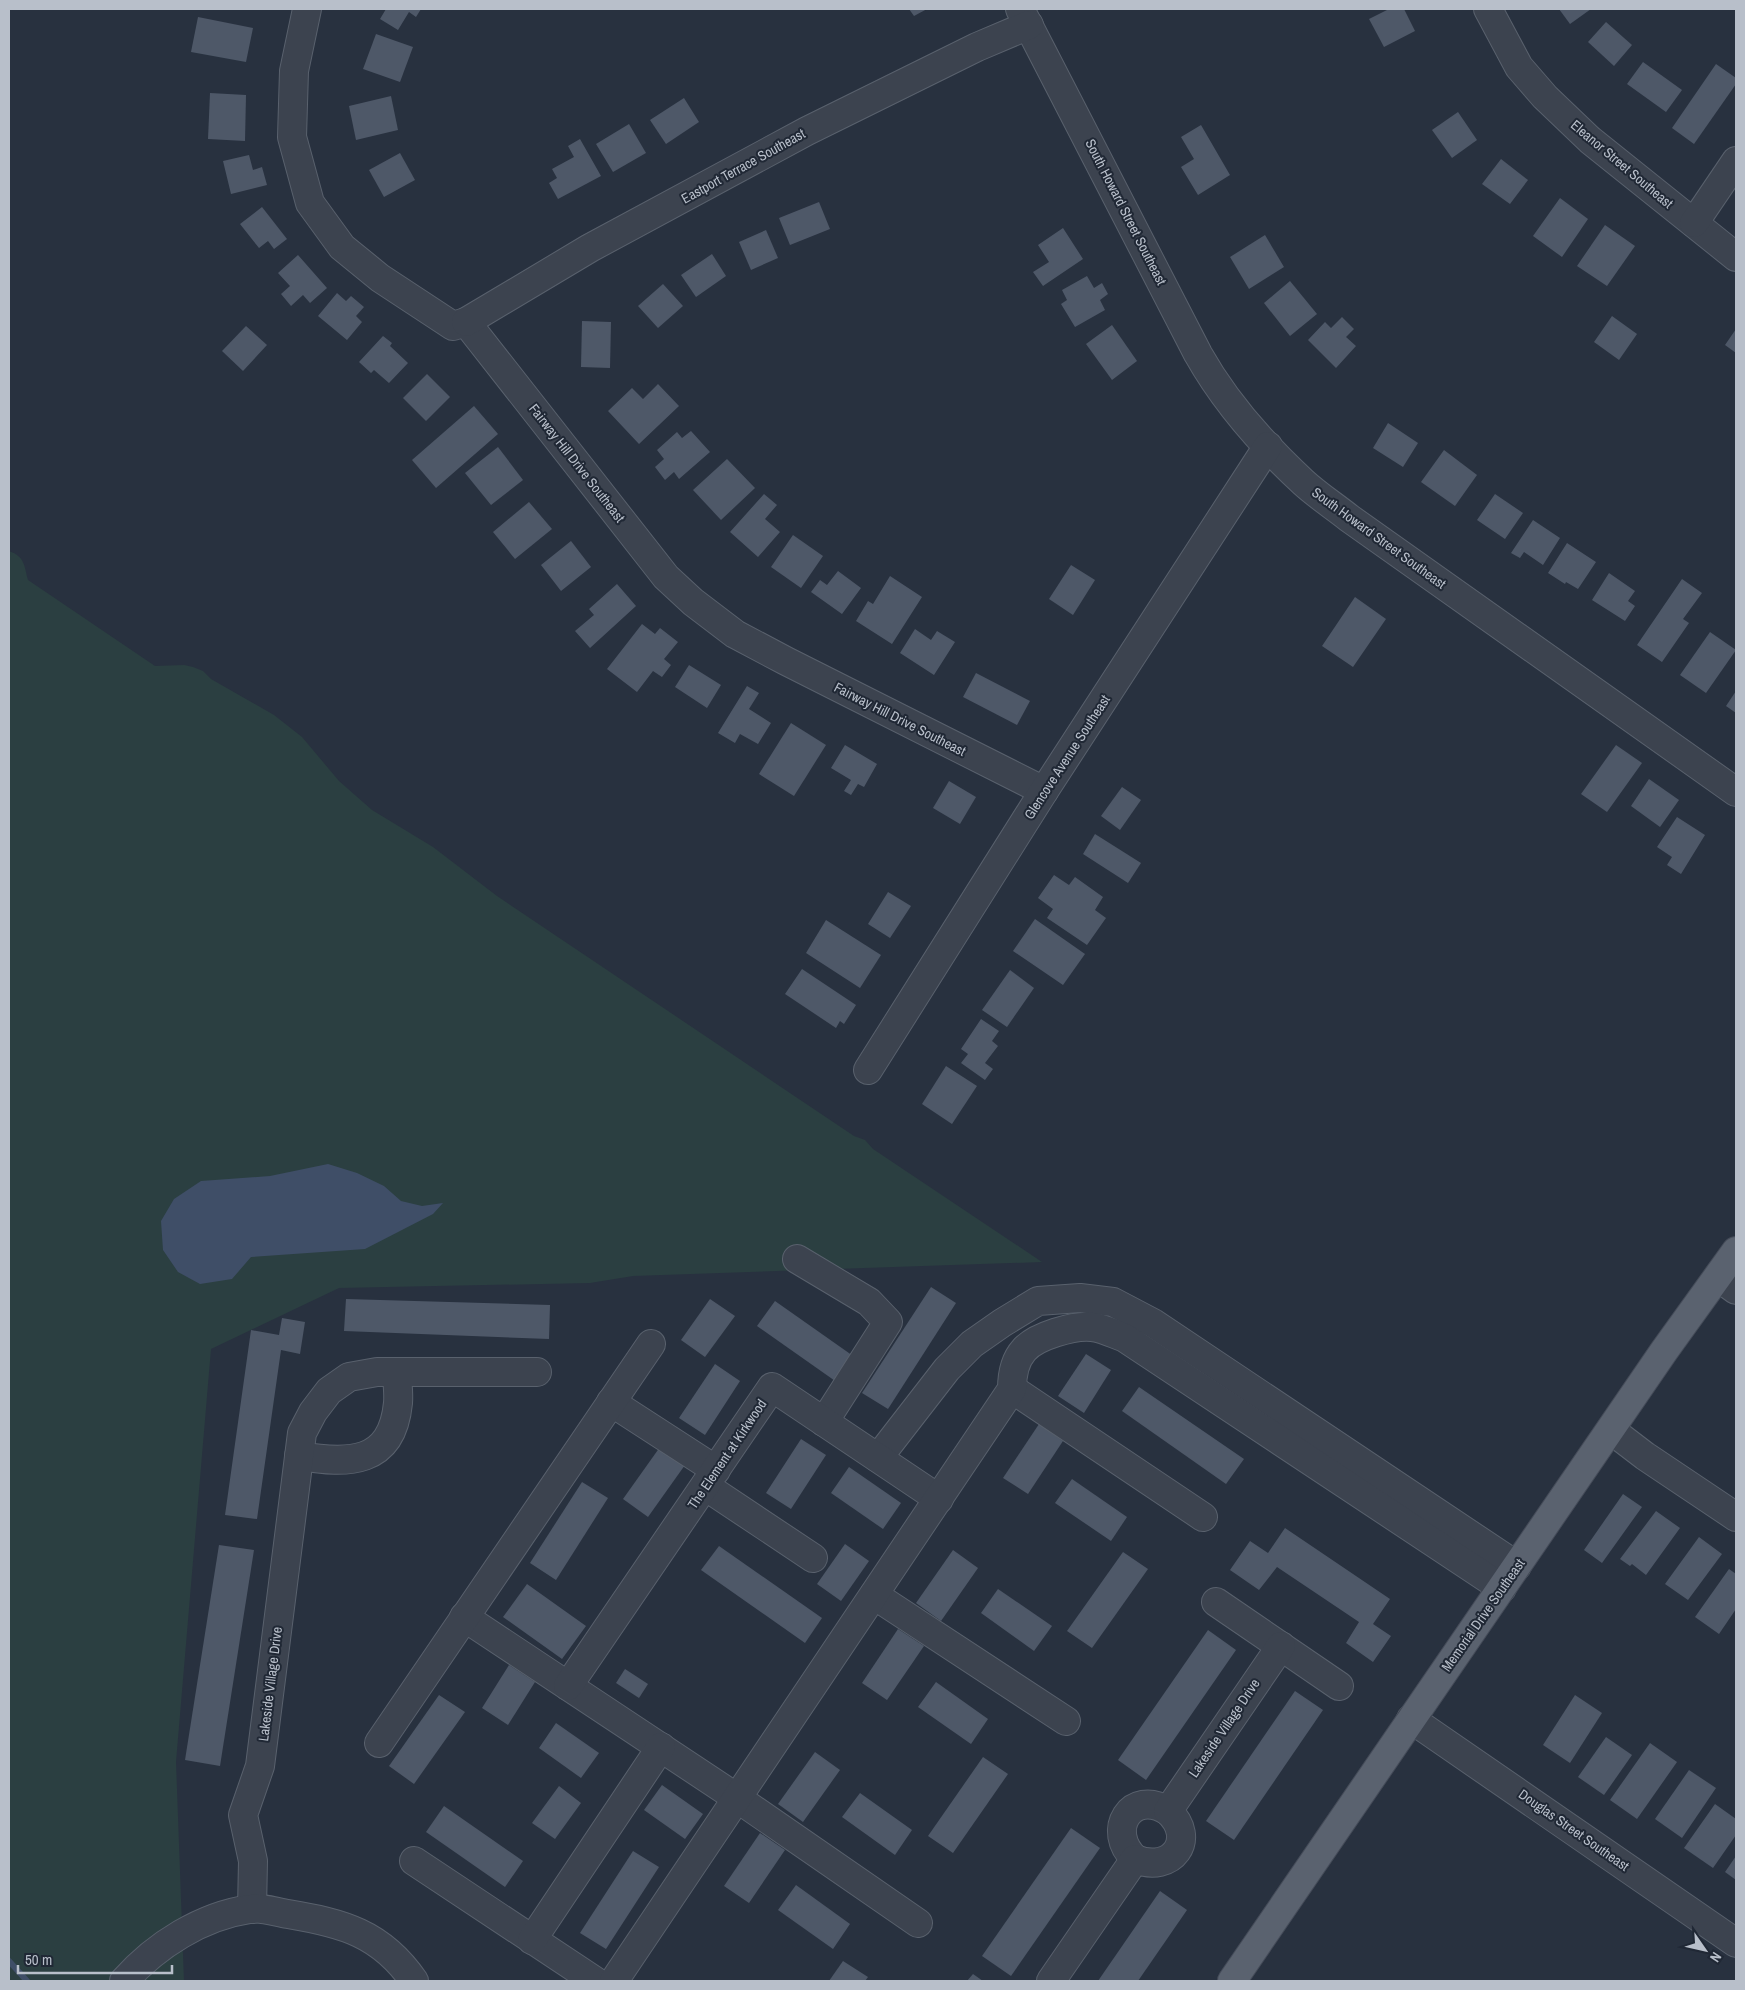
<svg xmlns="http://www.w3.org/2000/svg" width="1745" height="1990" font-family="'Archivo Narrow',sans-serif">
	<rect width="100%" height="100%" fill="#28313f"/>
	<path fill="#2b3f41" d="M 9,551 C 25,557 24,565 28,580 L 155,666 L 184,665 L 193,667 L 203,671 L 211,679 L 274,715 L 302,737 L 339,781 L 372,810 L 433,847 L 497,896 L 854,1136 L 865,1140 L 873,1149 L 1042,1262 L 633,1276 L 590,1283 L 339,1288 L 211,1349 L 176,1762 L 184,1981 L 9,1981 Z"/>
	<polygon fill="#3f4e67" points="328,1164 357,1173 384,1186 401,1201 422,1206 443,1203 433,1214 365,1249 251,1257 232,1279 200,1284 178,1272 163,1250 161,1221 174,1199 201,1181 270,1176"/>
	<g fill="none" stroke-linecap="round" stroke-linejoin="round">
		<polyline stroke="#3f4e67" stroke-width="6" points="9,1961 27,1981"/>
	</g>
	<g fill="#4e5868">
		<polygon points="386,9 421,9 416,17 409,12 398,30 380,19"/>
		<polygon points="909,9 927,9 914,16"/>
		<polygon points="1389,9 1404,9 1415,31 1384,47 1369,19"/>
		<polygon points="1559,9 1591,9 1570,24"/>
		<polygon points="198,17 253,28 246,62 191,52"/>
		<polygon points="1606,22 1632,45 1614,66 1588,42"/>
		<polygon points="376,34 413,47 400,82 363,69"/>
		<polygon points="1643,62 1682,90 1666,112 1627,84"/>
		<polygon points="1716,64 1736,78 1736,84 1694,144 1672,128"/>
		<polygon points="210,93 246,95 245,141 208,139"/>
		<polygon points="391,96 398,130 356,140 349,106"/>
		<polygon points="684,98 699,122 666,144 650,120"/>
		<polygon points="1458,112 1477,140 1452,158 1432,130"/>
		<polygon points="629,124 646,153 613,172 596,144"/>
		<polygon points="1201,125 1230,175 1198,195 1181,167 1194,159 1181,137"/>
		<polygon points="580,139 601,176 558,199 549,183 557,178 552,169 574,157 568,146"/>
		<polygon points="400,153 415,180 384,197 369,170"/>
		<polygon points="249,155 253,170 262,167 267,185 231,194 223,161"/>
		<polygon points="1501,159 1528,180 1510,204 1482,184"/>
		<polygon points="1560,198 1588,219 1562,257 1533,236"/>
		<polygon points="819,202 830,229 790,245 779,218"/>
		<polygon points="262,207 287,239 274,249 268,241 259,248 240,224"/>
		<polygon points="1605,225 1635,246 1607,286 1577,266"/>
		<polygon points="1063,228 1083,259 1043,286 1033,272 1049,262 1038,245"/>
		<polygon points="766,230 778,258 751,270 739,242"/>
		<polygon points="1265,235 1284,267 1249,289 1230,257"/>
		<polygon points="712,254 726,276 696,297 681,275"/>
		<polygon points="298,255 327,288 310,303 303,295 291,306 281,294 290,286 278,273"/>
		<polygon points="1087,276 1094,288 1102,283 1108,294 1100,300 1105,310 1075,327 1061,304 1067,300 1062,290"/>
		<polygon points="1290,281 1317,314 1290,336 1264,303"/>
		<polygon points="663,284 683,306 658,328 638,306"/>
		<polygon points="337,293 346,301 351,296 364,307 356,316 362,322 347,340 318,316"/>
		<polygon points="1612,316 1637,334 1619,360 1594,342"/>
		<polygon points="1342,317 1354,329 1346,337 1356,346 1336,368 1308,340 1325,322 1331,328"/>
		<polygon points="582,321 611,322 610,368 581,367"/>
		<polygon points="1112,325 1137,361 1112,380 1086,344"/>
		<polygon points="246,326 267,345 243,371 222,351"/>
		<polygon points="1736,329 1736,353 1725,345"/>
		<polygon points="383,336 392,343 390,346 408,363 389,383 374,370 371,373 359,362"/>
		<polygon points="427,374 450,397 426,421 403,398"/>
		<polygon points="658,384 679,406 639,444 608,411 632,388 643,399"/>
		<polygon points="474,406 498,434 436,488 412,460"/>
		<polygon points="1388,423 1418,443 1403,467 1373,448"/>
		<polygon points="691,431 710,452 679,479 674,472 665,480 655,467 664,459 657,450 677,432 682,438"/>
		<polygon points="498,447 523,480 491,505 465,473"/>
		<polygon points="1444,450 1477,475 1455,506 1421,482"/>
		<polygon points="727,459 755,488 721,520 693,490"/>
		<polygon points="764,494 777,505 765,519 780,532 758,557 730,532"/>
		<polygon points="1495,494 1523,513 1505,539 1477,520"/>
		<polygon points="529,502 552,529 515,559 493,532"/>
		<polygon points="1533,520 1560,538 1543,565 1524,552 1520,558 1511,553"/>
		<polygon points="793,535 823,556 801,588 771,567"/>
		<polygon points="571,541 591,567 561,591 541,565"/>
		<polygon points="1567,543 1596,562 1578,589 1566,582 1565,584 1548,573"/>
		<polygon points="1071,565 1095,580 1073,615 1049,599"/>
		<polygon points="838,571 861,588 842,614 811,592 820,580 827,585"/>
		<polygon points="1609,573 1635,591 1628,601 1635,606 1625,621 1592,600"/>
		<polygon points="890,576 922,597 892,644 856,621 868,601 873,604"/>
		<polygon points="1682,579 1702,593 1683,619 1689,623 1662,662 1637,645"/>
		<polygon points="617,584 636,606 590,648 575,631 594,615 589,609"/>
		<polygon points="1355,597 1386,619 1353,667 1322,646"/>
		<polygon points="642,624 655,634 660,628 678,642 664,659 671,665 662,677 653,671 637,692 607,669"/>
		<polygon points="915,629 931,640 937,631 955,642 934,675 900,653"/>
		<polygon points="1710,632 1736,650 1706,693 1680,675"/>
		<polygon points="689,665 721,685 707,708 675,687"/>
		<polygon points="976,673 1030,701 1017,725 963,697"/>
		<polygon points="747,686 759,693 749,709 771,723 758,744 740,734 735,743 718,733"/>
		<polygon points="1736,691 1736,713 1726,706"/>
		<polygon points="791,723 826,745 794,796 759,774"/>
		<polygon points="845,745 877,764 864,787 858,784 851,795 844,791 851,780 831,768"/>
		<polygon points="1616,745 1642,763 1607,812 1581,794"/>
		<polygon points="1649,779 1679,800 1660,827 1631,806"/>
		<polygon points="949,781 976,797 960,824 933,808"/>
		<polygon points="1122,787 1141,800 1120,830 1101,816"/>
		<polygon points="1677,817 1705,835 1681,874 1667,865 1672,857 1657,847"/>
		<polygon points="1095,834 1141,863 1128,883 1083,854"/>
		<polygon points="1054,875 1069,885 1075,877 1103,897 1095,910 1106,918 1087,945 1047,918 1053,909 1038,898"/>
		<polygon points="888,892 911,906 890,938 868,924"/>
		<polygon points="1035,919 1085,954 1063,985 1013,951"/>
		<polygon points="826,920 881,955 860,988 806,953"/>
		<polygon points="802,969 856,1005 844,1024 840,1021 836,1028 785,994"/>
		<polygon points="1010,970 1034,988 1007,1027 982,1010"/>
		<polygon points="981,1019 999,1031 992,1041 998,1046 985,1063 993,1069 985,1080 961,1063 968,1054 961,1049"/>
		<polygon points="946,1066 977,1086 952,1124 922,1104"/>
		<polygon points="931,1287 956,1303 888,1409 862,1393"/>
		<polygon points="346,1299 550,1305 549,1339 344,1331"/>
		<polygon points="710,1299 735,1316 705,1357 681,1340"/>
		<polygon points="775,1301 856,1358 838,1383 757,1326"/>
		<polygon points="282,1318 305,1322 300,1354 281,1350 257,1519 225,1515 251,1330 279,1335"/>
		<polygon points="1086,1354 1111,1370 1084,1413 1058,1396"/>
		<polygon points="715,1364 740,1381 705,1435 679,1418"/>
		<polygon points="1139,1387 1244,1459 1226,1484 1122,1411"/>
		<polygon points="1039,1424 1063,1441 1028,1494 1003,1478"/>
		<polygon points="801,1439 826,1455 791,1509 766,1493"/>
		<polygon points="660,1447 685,1465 648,1517 623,1499"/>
		<polygon points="849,1467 901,1503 883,1529 831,1493"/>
		<polygon points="1072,1479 1127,1517 1111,1541 1055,1503"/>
		<polygon points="582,1482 608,1498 556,1580 530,1563"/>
		<polygon points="1623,1494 1642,1507 1602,1563 1584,1550"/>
		<polygon points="1656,1511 1680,1528 1646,1575 1632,1564 1630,1566 1620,1559"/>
		<polygon points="1285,1528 1390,1599 1373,1624 1391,1636 1373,1662 1346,1643 1359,1622 1277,1567 1259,1590 1230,1570 1250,1541 1268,1553"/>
		<polygon points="1699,1537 1722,1554 1688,1600 1665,1584"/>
		<polygon points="845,1544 869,1561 841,1601 817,1584"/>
		<polygon points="219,1545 254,1550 220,1766 185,1760"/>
		<polygon points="719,1546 822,1618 805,1643 701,1570"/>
		<polygon points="953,1550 978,1568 941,1621 916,1603"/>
		<polygon points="1123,1552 1148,1569 1092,1648 1067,1631"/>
		<polygon points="1729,1569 1736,1574 1736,1609 1719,1634 1695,1617"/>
		<polygon points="527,1584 586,1626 562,1659 503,1617"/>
		<polygon points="998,1589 1052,1626 1034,1651 981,1613"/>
		<polygon points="898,1629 924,1646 887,1700 862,1683"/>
		<polygon points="1208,1630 1236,1650 1146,1780 1118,1760"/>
		<polygon points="509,1665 535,1682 508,1725 482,1708"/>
		<polygon points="625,1669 648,1684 639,1698 616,1683"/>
		<polygon points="936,1682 988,1719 971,1744 918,1707"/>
		<polygon points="1295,1691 1323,1710 1234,1840 1206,1821"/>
		<polygon points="439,1695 465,1712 414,1784 389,1766"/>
		<polygon points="1575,1695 1602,1713 1570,1763 1543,1745"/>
		<polygon points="556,1723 599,1753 581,1778 539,1748"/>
		<polygon points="1606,1737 1632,1755 1604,1795 1578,1777"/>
		<polygon points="1650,1743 1677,1762 1637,1819 1610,1800"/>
		<polygon points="815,1752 840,1770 803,1822 778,1804"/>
		<polygon points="983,1757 1008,1774 953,1853 928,1836"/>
		<polygon points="1689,1770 1716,1788 1682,1838 1655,1819"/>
		<polygon points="662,1785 703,1814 685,1839 644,1810"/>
		<polygon points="559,1786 581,1803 555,1839 532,1823"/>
		<polygon points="860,1793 912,1830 895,1855 842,1817"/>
		<polygon points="1715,1804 1736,1819 1736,1835 1713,1868 1684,1848"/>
		<polygon points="444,1806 523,1861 505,1887 426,1832"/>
		<polygon points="1071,1828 1100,1848 1011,1976 982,1956"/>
		<polygon points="760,1833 785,1850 749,1903 724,1886"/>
		<polygon points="633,1851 659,1867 606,1949 580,1933"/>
		<polygon points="1736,1856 1736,1880 1725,1872"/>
		<polygon points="796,1885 850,1924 833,1949 778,1910"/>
		<polygon points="1160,1891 1187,1910 1138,1981 1098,1981"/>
		<polygon points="843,1961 868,1977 865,1981 829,1981"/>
		<polygon points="973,1974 983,1981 967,1981"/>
	</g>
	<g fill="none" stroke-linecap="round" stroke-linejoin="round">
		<g stroke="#59616d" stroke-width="30">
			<g id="minor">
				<polyline points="307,9 294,71 292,137 310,203 342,247 380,278 453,326 466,322 666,577 693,602 735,634 786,661 1044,791"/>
				<path d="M 1020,9 L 1198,354 C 1225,402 1263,445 1303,482 C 1317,495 1334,506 1349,518 L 1736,792"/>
				<polyline points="1488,9 1519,67 1545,97 1590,140 1736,257"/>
				<polyline points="1694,223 1736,161"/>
				<polyline points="466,322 590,248 807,131 977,47 1029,25"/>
				<polyline points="868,1070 1044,791 1268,446"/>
				<polyline points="797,1259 869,1302 888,1322 824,1422"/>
				<polyline points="1718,1277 1736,1290"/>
				<polyline points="1012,1389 1203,1517"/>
				<polyline points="611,1402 716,1470"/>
				<polyline points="1611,1430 1645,1456 1736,1517"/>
				<path d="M 299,1456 C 348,1464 392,1465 398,1403 C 399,1393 397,1382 397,1372"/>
				<polyline points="878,1458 947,1369 972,1344 1002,1323 1038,1301 1080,1298 1113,1302 1153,1323 1517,1566"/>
				<polyline points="705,1486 813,1558"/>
				<polyline points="874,1595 1066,1721"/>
				<polyline points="1216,1602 1339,1686"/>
				<polyline points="464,1617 737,1798 918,1923"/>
				<polyline points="568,1686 772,1387 939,1499"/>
				<polyline points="1411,1719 1736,1943"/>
				<polyline points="379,1743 651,1344"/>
				<path d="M 1135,1859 C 1105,1831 1131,1788 1168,1811"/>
				<polyline points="414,1861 595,1981"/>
				<polyline points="252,1909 253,1861 243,1815 260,1766 302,1433 313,1412 329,1391 349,1377 377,1372 537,1372"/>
				<polyline points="532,1940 661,1747"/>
				<path d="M 124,1981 C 156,1945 202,1916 250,1909 C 261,1907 276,1912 288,1914 C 342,1923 381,1933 414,1981"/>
				<path d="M 614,1981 L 1012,1389 C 1012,1376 1015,1360 1024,1350 C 1036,1336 1074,1325 1092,1327 C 1103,1328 1114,1334 1125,1338 L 1502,1588"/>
				<path d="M 1051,1981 L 1135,1859 C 1172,1874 1198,1839 1168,1811 L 1281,1646"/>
			</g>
		</g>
		<g stroke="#454c59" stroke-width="30">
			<polyline id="major" points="1232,1981 1664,1351 1736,1251"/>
		</g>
		<use href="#minor" stroke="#3c434f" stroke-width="28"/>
		<use href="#major" stroke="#5a626f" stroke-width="28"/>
	</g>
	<g text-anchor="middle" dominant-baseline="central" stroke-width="4" stroke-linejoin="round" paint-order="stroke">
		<g font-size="14" fill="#b8bfca" stroke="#202835">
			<text transform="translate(1622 164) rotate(40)">Eleanor Street Southeast</text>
			<text transform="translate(743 166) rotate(-29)">Eastport Terrace Southeast</text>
			<text transform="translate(1126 212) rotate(63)">South Howard Street Southeast</text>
			<text transform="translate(577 463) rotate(52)">Fairway Hill Drive Southeast</text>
			<text transform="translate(1379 538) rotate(36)">South Howard Street Southeast</text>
			<text transform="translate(900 719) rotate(27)">Fairway Hill Drive Southeast</text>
			<text transform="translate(1067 757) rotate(-57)">Glencove Avenue Southeast</text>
			<text transform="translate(727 1454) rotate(-56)">The Element at Kirkwood</text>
			<text transform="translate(1483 1615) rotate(-55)">Memorial Drive Southeast</text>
			<text transform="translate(270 1684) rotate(-83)">Lakeside Village Drive</text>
			<text transform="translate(1224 1728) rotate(-56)">Lakeside Village Drive</text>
			<text transform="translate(1574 1830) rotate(35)">Douglas Street Southeast</text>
		</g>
	</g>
	<rect width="1745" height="1990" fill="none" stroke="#b8bfca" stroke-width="20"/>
	<g transform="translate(1705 1950) rotate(124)" stroke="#202835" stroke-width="4" paint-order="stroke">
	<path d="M0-4L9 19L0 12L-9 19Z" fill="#b8bfca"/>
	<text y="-8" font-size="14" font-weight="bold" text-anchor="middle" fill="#b8bfca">N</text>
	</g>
	<path d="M18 1965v8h154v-8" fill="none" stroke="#b8bfca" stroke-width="2.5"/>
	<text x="25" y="1965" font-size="15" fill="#b8bfca" stroke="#202835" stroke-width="4" paint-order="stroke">50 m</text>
</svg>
